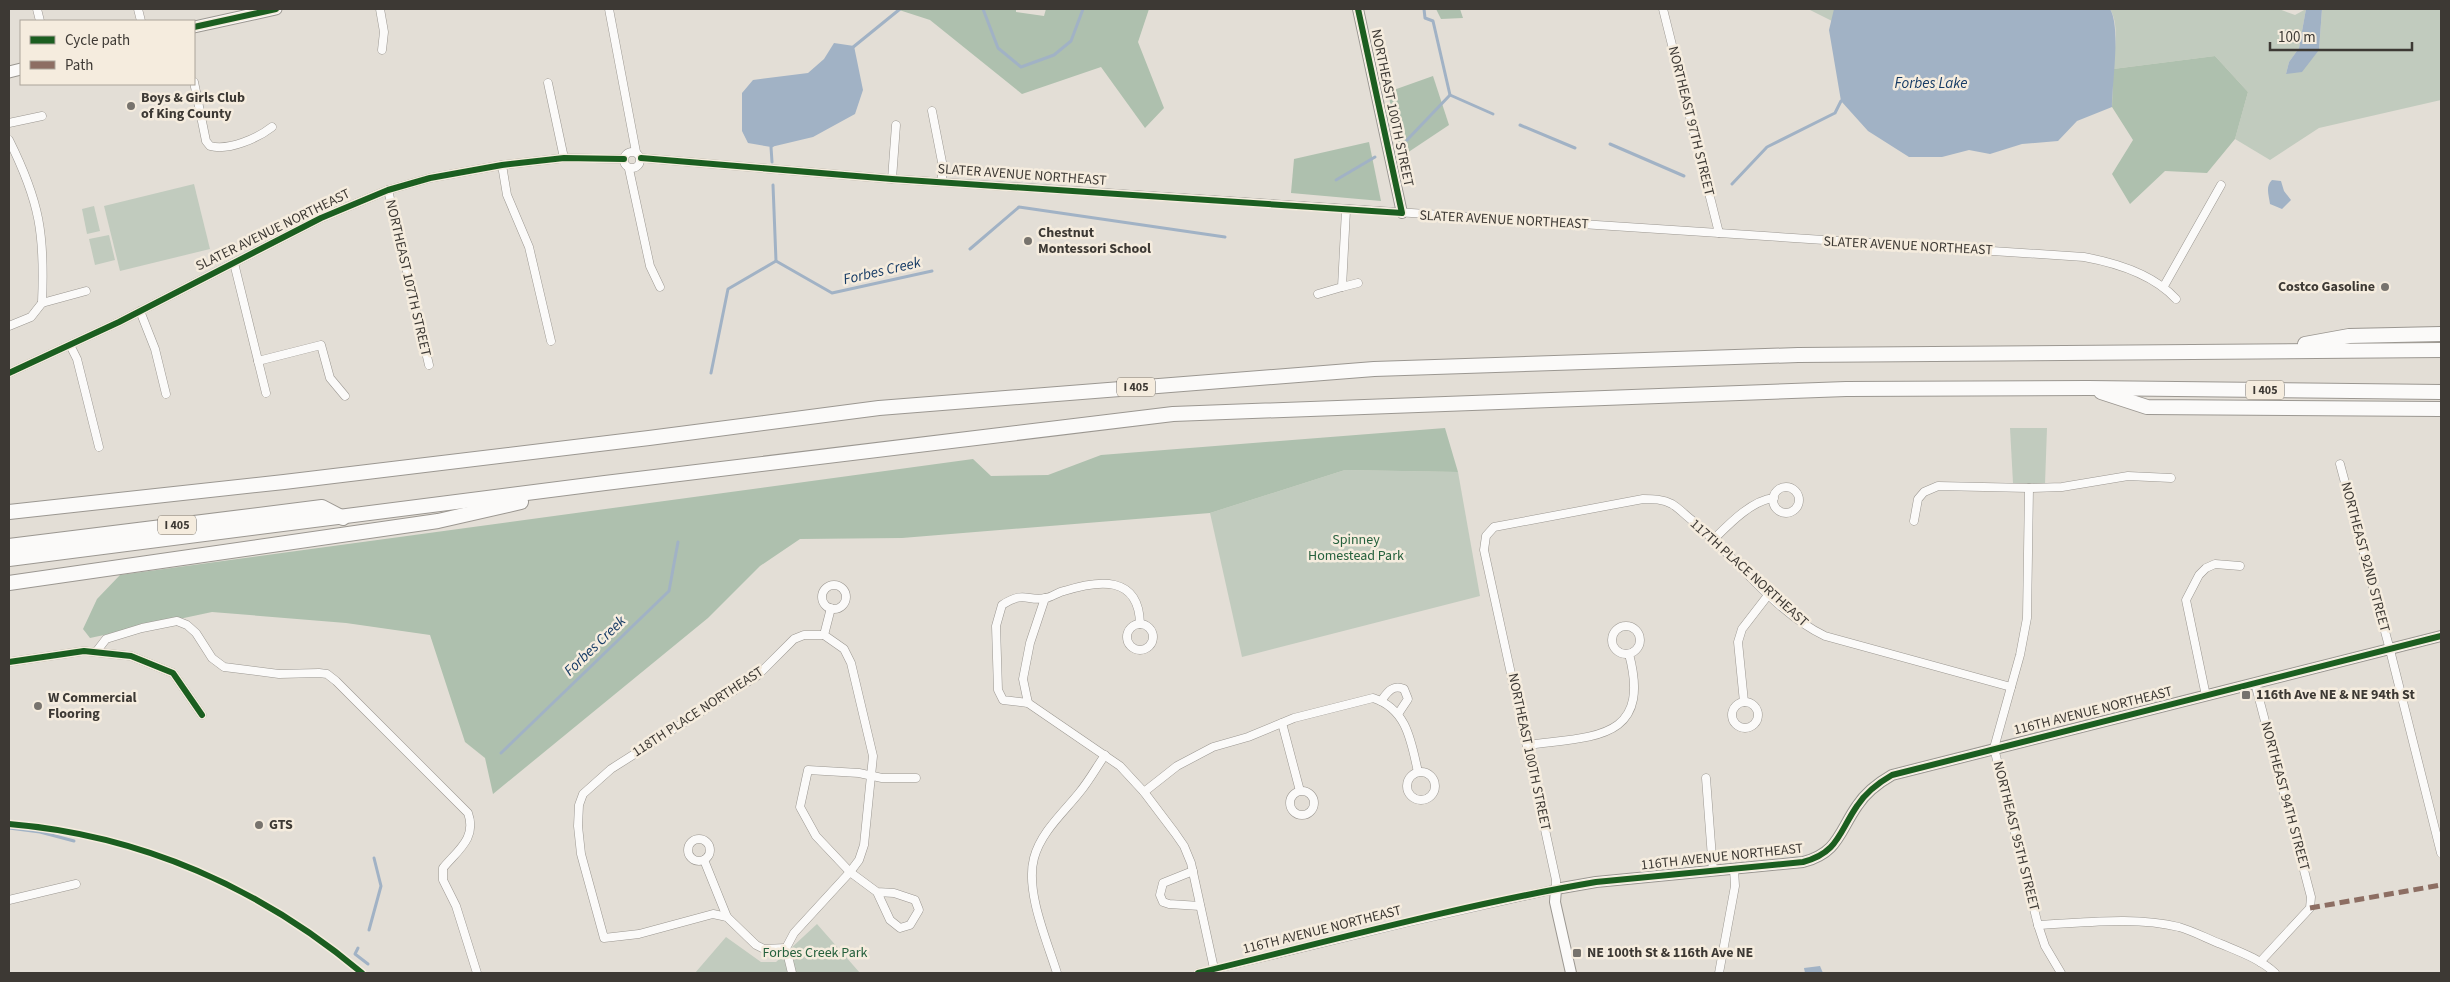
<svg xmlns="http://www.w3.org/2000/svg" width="2450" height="982" font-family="'Source Sans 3',sans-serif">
	<rect width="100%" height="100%" fill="#e3ded6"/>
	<g fill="#c1cbbe">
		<polygon points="1808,9 1837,9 1836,23"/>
		<path d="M 2110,9 L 2279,9 L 2295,15 L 2306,9 L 2299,48 L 2289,62 L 2286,74 L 2319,50 L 2322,9 L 2441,9 L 2441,100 L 2319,128 L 2270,160 L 2235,139 L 2248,92 L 2215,56 L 2113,69 C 2114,50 2120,26 2110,9 Z"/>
		<polygon points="194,184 210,249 120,271 104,206"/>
		<polygon points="94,206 100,231 87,234 82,209"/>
		<polygon points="109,235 115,260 95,265 89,239"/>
		<polygon points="2010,428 2047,428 2045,484 2013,483"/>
		<polygon points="1345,470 1458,472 1480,596 1242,657 1210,513"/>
		<polygon points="817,924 860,973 695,973 726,937 761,962 776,962"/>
	</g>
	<g fill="#aec0ae">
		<polygon points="896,9 1016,9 1016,12 1044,16 1046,9 1149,9 1138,42 1164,108 1145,128 1101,67 1022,94 930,20"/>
		<polygon points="1436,9 1460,9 1463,18 1441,19"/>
		<polygon points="2215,56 2248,92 2235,139 2207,173 2165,171 2130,204 2112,174 2133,140 2112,107 2113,69"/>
		<polygon points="1433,76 1449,125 1401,157 1388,92"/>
		<polygon points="1369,142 1381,201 1291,193 1294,159"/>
		<polygon points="1445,428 1458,472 1345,470 1210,513 902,538 800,539 760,566 708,618 493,794 485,758 465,742 430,635 346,623 212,612 90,638 83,629 97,599 120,575 973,459 991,476 1048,475 1101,455"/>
	</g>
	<g fill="#a1b2c5">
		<path d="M 1834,9 L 2110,9 C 2121,27 2112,83 2112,107 L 2077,121 L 2058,141 L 2022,144 L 1990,154 L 1969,150 L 1942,157 L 1909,157 L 1868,131 L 1841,101 L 1829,30 Z"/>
		<polygon points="2306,9 2322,9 2319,50 2302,72 2286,74 2289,62 2299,48"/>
		<polygon points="834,43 854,46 863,90 855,114 813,137 771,147 748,143 742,131 742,93 753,80 808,73 824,59"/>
		<path d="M 2272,180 L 2281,181 L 2284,191 L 2291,200 L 2282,209 L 2270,204 C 2269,195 2265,187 2272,180 Z"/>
		<polygon points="1820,966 1823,973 1805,973 1804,968"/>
	</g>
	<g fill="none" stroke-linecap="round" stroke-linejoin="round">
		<g stroke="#a1b2c5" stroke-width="3">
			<polyline points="983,9 998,48 1021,67 1054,55 1071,41 1083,9"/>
			<polyline points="1424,9 1425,18 1433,21 1450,95"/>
			<polyline points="852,48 900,9"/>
			<polyline points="1520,125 1575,148"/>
			<polyline points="1407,140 1450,95 1493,114"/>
			<polyline points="1610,144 1684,176"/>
			<polyline points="772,162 771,147 774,144"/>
			<polyline points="1336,180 1375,157"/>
			<polyline points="1732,184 1767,147 1835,113 1841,101"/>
			<polyline points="773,185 776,261"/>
			<polyline points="970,249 1019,207 1225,237"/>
			<polyline points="711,373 728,289 776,261 832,293 932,271"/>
			<polyline points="501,753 669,591 678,542"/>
			<polyline points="9,828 40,832 74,841"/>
			<polyline points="369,930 381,886 374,858"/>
			<polyline points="358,948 355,954 368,964"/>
		</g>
		<g stroke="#9b9791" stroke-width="9">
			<g id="minor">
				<polyline points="37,9 40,21"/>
				<polyline points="138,9 141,21"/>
				<polyline points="380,9 384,32 382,50"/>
				<polyline points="609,9 636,152"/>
				<polyline points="1663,9 1719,233"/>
				<path d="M 194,82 L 206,141 L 210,146 C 229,151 258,138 272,127"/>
				<polyline points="548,83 564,158"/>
				<polyline points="932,111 942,162 942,182"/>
				<polyline points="9,123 42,116"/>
				<path d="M 9,140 C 40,202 45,235 42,303"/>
				<circle cx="632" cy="160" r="8"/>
				<path d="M 641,158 L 892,179 L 2084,257 C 2117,263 2153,274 2176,299"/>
				<polyline points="502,165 507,195 529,247 551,341"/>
				<polyline points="629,169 650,266 660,287"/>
				<polyline points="892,179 896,125"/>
				<polyline points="388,190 429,365"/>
				<polyline points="234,263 266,393"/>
				<polyline points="2164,286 2221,185"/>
				<polyline points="1342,287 1358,283"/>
				<polyline points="1318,294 1342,287 1346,210"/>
				<polyline points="140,311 155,349 166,394"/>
				<polyline points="9,326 31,317 42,303 86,291"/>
				<polyline points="70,345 77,359 99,447"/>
				<polyline points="258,361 321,345 330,378 345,396"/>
				<polyline points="9,373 119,322 321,218 388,190 430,178 502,165 564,158 624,159"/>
				<polyline points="2340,464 2390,650 2441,853"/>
				<circle cx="1786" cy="500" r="13"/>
				<polyline points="2029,488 2027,618 2020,655 1994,748 2038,925 2045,946 2061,973"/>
				<polyline points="1914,521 1918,499 1924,492 1938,486 2029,488 2062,487 2128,476 2171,478"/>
				<path d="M 1714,539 C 1729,524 1752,500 1774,498"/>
				<circle cx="834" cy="597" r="12"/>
				<circle cx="1140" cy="637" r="13"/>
				<path d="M 1140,624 C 1139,575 1099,580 1064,591 C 1058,592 1052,597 1046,598 C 1027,602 1025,590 1002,605 L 996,626 L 998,690 L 1003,700 L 1028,703 L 1120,766 L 1144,792 L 1175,833 L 1184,846 L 1191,863 L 1215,973"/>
				<circle cx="1626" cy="640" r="14"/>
				<path d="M 96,652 L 106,639 L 142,628 L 177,621 L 187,625 L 196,633 L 212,658 L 224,667 L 279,674 L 319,673 L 327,674 L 336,681 L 468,813 C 477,838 458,850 443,868 L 443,880 L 456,906 L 477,973"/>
				<polyline points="9,662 84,651 131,656 173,673 202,715"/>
				<polyline points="2255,683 2311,897 2310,908 2260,962"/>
				<polyline points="2206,696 2186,600 2199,575 2206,568 2215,564 2240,566"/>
				<path d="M 1381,701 C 1387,693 1392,684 1404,689 L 1408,699 L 1398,714"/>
				<circle cx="1745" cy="715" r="13"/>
				<polyline points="1744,702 1738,642 1742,629 1769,594"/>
				<polyline points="1028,703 1023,679 1030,643 1045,598"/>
				<polyline points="1282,723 1300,791"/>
				<path d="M 1528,745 C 1593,736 1652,741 1629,654"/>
				<circle cx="1421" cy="786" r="14"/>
				<polyline points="1706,778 1713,871"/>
				<circle cx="1302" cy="803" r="12"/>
				<path d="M 1144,792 L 1177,766 L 1213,747 L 1248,737 L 1294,718 L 1373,698 C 1407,709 1411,741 1418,772"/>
				<circle cx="699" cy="850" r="11"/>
				<polyline points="704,860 727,917"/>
				<polyline points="1193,871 1163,883 1160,895 1163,902 1169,904 1200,906"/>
				<polyline points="877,892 894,893 915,900 919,910 910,925 900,928 890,920 877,892 850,872 816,836 800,807 808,770 859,773 882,778 916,778"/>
				<polyline points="9,900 76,884"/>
				<path d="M 2038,925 C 2084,923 2134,916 2179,927 C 2193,931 2208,939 2221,944 C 2240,952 2260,959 2275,973"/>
				<polyline points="786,948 764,949 756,945 727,917 713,914 639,934 604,938 581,854 578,826 579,805 583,794 611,769 757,676 794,639 804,635 824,635"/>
				<polyline points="786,948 794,933 850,872 859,860 864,845 873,756 851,663 844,649 824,635 831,608"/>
				<polyline points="786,948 792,973"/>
				<path d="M 1057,973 C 1047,941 1025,891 1034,858 C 1041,832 1063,813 1079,793 C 1089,781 1096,768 1105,755"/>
				<path d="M 1198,973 L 1409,922 L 1556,889 L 1556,880 L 1484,550 L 1486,536 L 1494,527 L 1643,499 C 1653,499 1663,499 1672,504 C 1680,509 1686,516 1693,521 C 1737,558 1773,611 1825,636 L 2011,687"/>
				<polyline points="1719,973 1735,886 1734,869"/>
			</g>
		</g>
		<g stroke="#9b9791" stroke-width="12">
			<g id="tertiary">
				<polyline points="1358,9 1402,213"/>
				<path d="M 1571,973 L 1555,902 L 1556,889 L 1596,882 L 1803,862 C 1838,853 1839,832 1857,806 C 1866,792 1878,783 1892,775 L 2441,636"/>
			</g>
		</g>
		<g stroke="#9b9791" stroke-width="13">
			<g id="secondary">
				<polyline points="194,27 276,9"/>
				<polyline points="9,72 21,69"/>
			</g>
		</g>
		<g stroke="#9b9791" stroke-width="16">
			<g id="motorway">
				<polyline points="2305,344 2349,336 2441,334"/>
				<polyline points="2101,392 2147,407 2441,409"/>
				<polyline points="9,512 284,482 649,438 879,408 1374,369 1798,355 2441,350"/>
				<polyline points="9,546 322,507 343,518"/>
				<polyline points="9,559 605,483 1173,414 1846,389 2088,388 2441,392"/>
				<polyline points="9,583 438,521 521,502"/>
			</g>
		</g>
		<use href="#minor" stroke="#fbfaf9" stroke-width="8"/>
		<use href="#tertiary" stroke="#fbfaf9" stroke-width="10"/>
		<use href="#secondary" stroke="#fbfaf9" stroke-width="11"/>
		<use href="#motorway" stroke="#fbfaf9" stroke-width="14"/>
		<polyline stroke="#8d6e63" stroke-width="5" stroke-dasharray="10 5" stroke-linecap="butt" points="2310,908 2441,885"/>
		<g stroke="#f5ecde" stroke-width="9">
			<g id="cycleway">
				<polyline points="194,27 276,9"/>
				<polyline points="641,158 892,179 1402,213 1358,9"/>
				<polyline points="9,373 119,322 321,218 388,190 430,178 502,165 564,158 624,159"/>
				<polyline points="9,662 84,651 131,656 173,673 202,715"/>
				<path d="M 9,824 C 141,835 261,888 362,973"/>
				<path d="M 1198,973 C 1330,941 1462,905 1596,882 L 1803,862 C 1838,853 1839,832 1857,806 C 1866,792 1878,783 1892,775 L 2441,636"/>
			</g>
		</g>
		<use href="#cycleway" stroke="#1b5e20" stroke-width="6"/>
	</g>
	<g fill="#77736d" stroke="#f5ecde" stroke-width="2">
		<circle cx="131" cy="106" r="5"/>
		<circle cx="1028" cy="241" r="5"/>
		<circle cx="2385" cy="287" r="5"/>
		<rect x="2241" y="690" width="10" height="10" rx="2.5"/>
		<circle cx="38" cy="706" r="5"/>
		<circle cx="259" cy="825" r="5"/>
		<rect x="1572" y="948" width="10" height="10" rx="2.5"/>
	</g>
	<g text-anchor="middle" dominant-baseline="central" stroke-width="5" stroke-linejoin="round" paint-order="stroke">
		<g fill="#f5ecde" stroke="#746f67" stroke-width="1">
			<rect x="1117" y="377.5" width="38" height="19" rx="4"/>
			<rect x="2246" y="380.5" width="38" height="19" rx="4"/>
			<rect x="158" y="515.5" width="38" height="19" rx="4"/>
		</g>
		<g font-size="12" font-weight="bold" fill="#3d3934">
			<text x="1136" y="387">I 405</text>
			<text x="2265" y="390">I 405</text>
			<text x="177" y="525">I 405</text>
		</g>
		<g font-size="14" font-weight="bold" fill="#3d3934" stroke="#f5ecde" text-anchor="start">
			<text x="141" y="98">Boys &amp; Girls Club<tspan x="141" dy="16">of King County</tspan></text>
			<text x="1038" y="233">Chestnut<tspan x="1038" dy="16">Montessori School</tspan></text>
			<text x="2375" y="287" text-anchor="end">Costco Gasoline</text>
			<text x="2256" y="695">116th Ave NE &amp; NE 94th St</text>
			<text x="48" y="698">W Commercial<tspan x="48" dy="16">Flooring</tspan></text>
			<text x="269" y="825">GTS</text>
			<text x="1587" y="953">NE 100th St &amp; 116th Ave NE</text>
		</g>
		<g font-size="14" fill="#3d3934" stroke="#f5ecde">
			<text transform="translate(1392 108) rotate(78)">NORTHEAST 100TH STREET</text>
			<text transform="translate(1691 121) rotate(76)">NORTHEAST 97TH STREET</text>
			<text transform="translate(1022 175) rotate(4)">SLATER AVENUE NORTHEAST</text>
			<text transform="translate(1504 220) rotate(3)">SLATER AVENUE NORTHEAST</text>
			<text transform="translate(273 230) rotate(-26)">SLATER AVENUE NORTHEAST</text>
			<text transform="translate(1908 246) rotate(3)">SLATER AVENUE NORTHEAST</text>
			<text transform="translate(408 278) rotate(77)">NORTHEAST 107TH STREET</text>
			<text transform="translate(2365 557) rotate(75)">NORTHEAST 92ND STREET</text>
			<text transform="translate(1749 573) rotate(42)">117TH PLACE NORTHEAST</text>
			<text transform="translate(2093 711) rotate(-14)">116TH AVENUE NORTHEAST</text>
			<text transform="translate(698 712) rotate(-33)">118TH PLACE NORTHEAST</text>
			<text transform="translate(1529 752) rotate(78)">NORTHEAST 100TH STREET</text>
			<text transform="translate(2285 796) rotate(75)">NORTHEAST 94TH STREET</text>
			<text transform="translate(2016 836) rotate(76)">NORTHEAST 95TH STREET</text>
			<text transform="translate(1722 857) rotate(-6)">116TH AVENUE NORTHEAST</text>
			<text transform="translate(1322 930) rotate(-14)">116TH AVENUE NORTHEAST</text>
		</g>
		<g font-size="14" fill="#25603c" stroke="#f5ecde">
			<text x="1356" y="540">Spinney<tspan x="1356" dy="16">Homestead Park</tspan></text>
			<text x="815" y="953">Forbes Creek Park</text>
		</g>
		<g font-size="15" font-style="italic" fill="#163b65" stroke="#f5ecde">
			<text x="1931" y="83">Forbes Lake</text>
			<text transform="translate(882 271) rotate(-13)">Forbes Creek</text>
			<text transform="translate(595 646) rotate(-44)">Forbes Creek</text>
		</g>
	</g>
	<rect width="2450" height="982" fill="none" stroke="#3d3934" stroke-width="20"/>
	<rect x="20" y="20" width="175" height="65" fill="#f5ecde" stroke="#aba49a"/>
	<rect x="30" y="36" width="25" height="8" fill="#1b5e20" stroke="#aba49a"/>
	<text x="65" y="45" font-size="15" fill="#3d3934">Cycle path</text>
	<rect x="30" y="61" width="25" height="8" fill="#8d6e63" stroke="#aba49a"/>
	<text x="65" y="70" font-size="15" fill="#3d3934">Path</text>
	<path d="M2270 42v8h142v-8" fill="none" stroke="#3d3934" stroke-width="2.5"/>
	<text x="2278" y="42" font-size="15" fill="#3d3934" stroke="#f5ecde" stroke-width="4" paint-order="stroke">100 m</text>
</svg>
